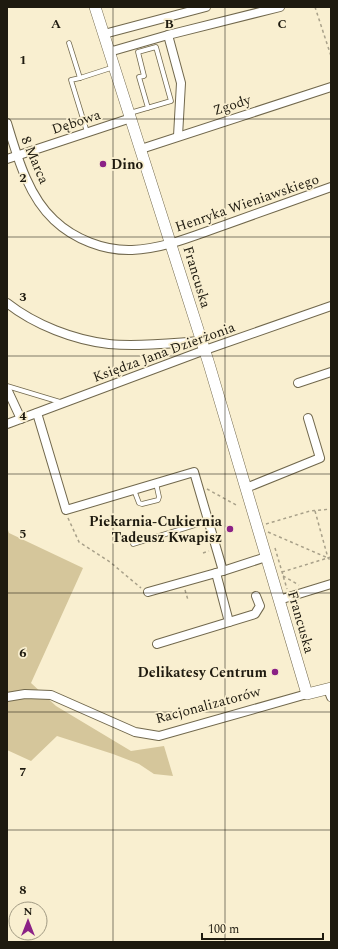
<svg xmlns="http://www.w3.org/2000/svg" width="338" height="949" font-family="Spectral,serif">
	<rect width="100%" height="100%" fill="#f9efd0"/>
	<polygon fill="#d5c69b" points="7,527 9,533 83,568 31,683 56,706 131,751 164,746 173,776 154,774 139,764 113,754 57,736 31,761 7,750"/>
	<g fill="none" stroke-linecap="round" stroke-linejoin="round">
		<g stroke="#71684d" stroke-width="5.5">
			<g id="lane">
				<polyline points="69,43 80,78 71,80 87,132"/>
				<polyline points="80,78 114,67"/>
				<polyline points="130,113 171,101 156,47 138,52 144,76 139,77 148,108"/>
				<polyline points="7,386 60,402"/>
				<polyline points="134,490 139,503 142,504 158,500 159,497 156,483"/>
				<polyline points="133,544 208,521"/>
			</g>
		</g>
		<g stroke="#71684d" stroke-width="10">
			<g id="street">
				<polyline points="104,34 206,7"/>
				<polyline points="168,35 181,83 178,136"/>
				<polyline points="109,52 168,35 280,7"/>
				<path d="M 7,123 C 17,156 28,196 54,220 C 74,239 104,251 132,250 C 163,249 193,236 222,226 C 258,213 295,200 331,187"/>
				<polyline points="141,149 331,87"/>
				<polyline points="7,159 131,118"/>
				<path d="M 7,303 C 35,325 74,340 109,344 C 139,347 171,343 201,341"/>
				<polyline points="298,383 331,372"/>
				<polyline points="7,389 21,419"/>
				<polyline points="37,413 66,510 194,472 223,571 148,592"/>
				<polyline points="7,424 205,350 331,306"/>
				<polyline points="246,488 320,458 308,418"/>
				<polyline points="223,571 266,557"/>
				<polyline points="216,573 229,622"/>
				<polyline points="279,600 331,584"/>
				<polyline points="157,644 255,614 260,606 256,596"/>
				<polyline points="328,689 331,697"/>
				<polyline points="7,697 25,694 51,695 135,732 159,736 307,694"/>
			</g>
		</g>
		<g stroke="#71684d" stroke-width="12">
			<polyline id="secondary" points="95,7 209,364 307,694 331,688"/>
		</g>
		<g stroke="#a8a089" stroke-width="1.5" stroke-dasharray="3 3" stroke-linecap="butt">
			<polyline points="315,7 331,56"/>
			<polyline points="126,164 134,161"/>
			<polyline points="207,489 238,506"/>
			<polyline points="315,511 328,558 331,561"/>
			<polyline points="68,518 79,542 110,562 141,588"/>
			<polyline points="266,524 310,511 331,509"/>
			<polyline points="268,532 328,558"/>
			<polyline points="275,548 287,589"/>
			<polyline points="203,553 209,551"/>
			<polyline points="282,572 331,557"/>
			<polyline points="283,576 299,585"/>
			<polyline points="185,590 188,600"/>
		</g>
		<use href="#lane" stroke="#fff" stroke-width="4"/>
		<use href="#street" stroke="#fff" stroke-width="8"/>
		<use href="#secondary" stroke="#fff" stroke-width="11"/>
	</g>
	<path fill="none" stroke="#1e1a0f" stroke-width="1" stroke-opacity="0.55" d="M 113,7 L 113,942M 225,7 L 225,942M 7,119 L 331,119M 7,237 L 331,237M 7,356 L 331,356M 7,474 L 331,474M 7,593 L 331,593M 7,712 L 331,712M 7,830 L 331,830"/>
	<g fill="#8b2186" stroke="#f9efd0" stroke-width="1.5">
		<circle cx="103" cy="164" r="4"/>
		<circle cx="230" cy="529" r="4"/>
		<circle cx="275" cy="672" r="4"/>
	</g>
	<g text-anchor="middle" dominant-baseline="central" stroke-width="3.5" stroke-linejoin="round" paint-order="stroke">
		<g font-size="14" fill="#1e1a0f" stroke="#f9efd0">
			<text transform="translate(232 105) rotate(-18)">Zgody</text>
			<text transform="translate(76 122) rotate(-18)">Dębowa</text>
			<text transform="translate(35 160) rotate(67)">8 Marca</text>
			<text transform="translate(247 203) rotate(-19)">Henryka Wieniawskiego</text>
			<text transform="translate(197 277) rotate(73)">Francuska</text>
			<text transform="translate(164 352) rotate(-20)">Księdza Jana Dzierżonia</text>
			<text transform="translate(301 622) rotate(74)">Francuska</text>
			<text transform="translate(208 705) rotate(-15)">Racjonalizatorów</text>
		</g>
		<g font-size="14" font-weight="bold" fill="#1e1a0f" stroke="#f9efd0" text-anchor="end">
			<text x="111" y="164" text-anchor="start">Dino</text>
			<text x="222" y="521">Piekarnia-Cukiernia<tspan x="222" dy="16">Tadeusz Kwapisz</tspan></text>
			<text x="267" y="672">Delikatesy Centrum</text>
		</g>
	</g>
	<g font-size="13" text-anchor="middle" font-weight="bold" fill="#1e1a0f" stroke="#f9efd0" stroke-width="3.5" stroke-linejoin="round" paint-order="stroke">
		<text x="56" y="28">A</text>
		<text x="169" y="28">B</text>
		<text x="282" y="28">C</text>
		<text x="23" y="64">1</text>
		<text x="23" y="182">2</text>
		<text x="23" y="301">3</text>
		<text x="23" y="420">4</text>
		<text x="23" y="538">5</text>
		<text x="23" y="657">6</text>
		<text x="23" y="776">7</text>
		<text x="23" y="894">8</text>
	</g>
	<rect width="338" height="949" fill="none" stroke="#1e1a0f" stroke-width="16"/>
	<g transform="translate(28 921)"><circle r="19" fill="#f9efd0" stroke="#a19a83"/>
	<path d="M0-3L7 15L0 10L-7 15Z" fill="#8b2186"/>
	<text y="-6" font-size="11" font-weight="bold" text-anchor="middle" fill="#1e1a0f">N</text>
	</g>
	<path d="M202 933v6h121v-6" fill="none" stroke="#1e1a0f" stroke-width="2"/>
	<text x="208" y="933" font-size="12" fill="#1e1a0f" stroke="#f9efd0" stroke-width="3" paint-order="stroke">100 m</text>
</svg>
